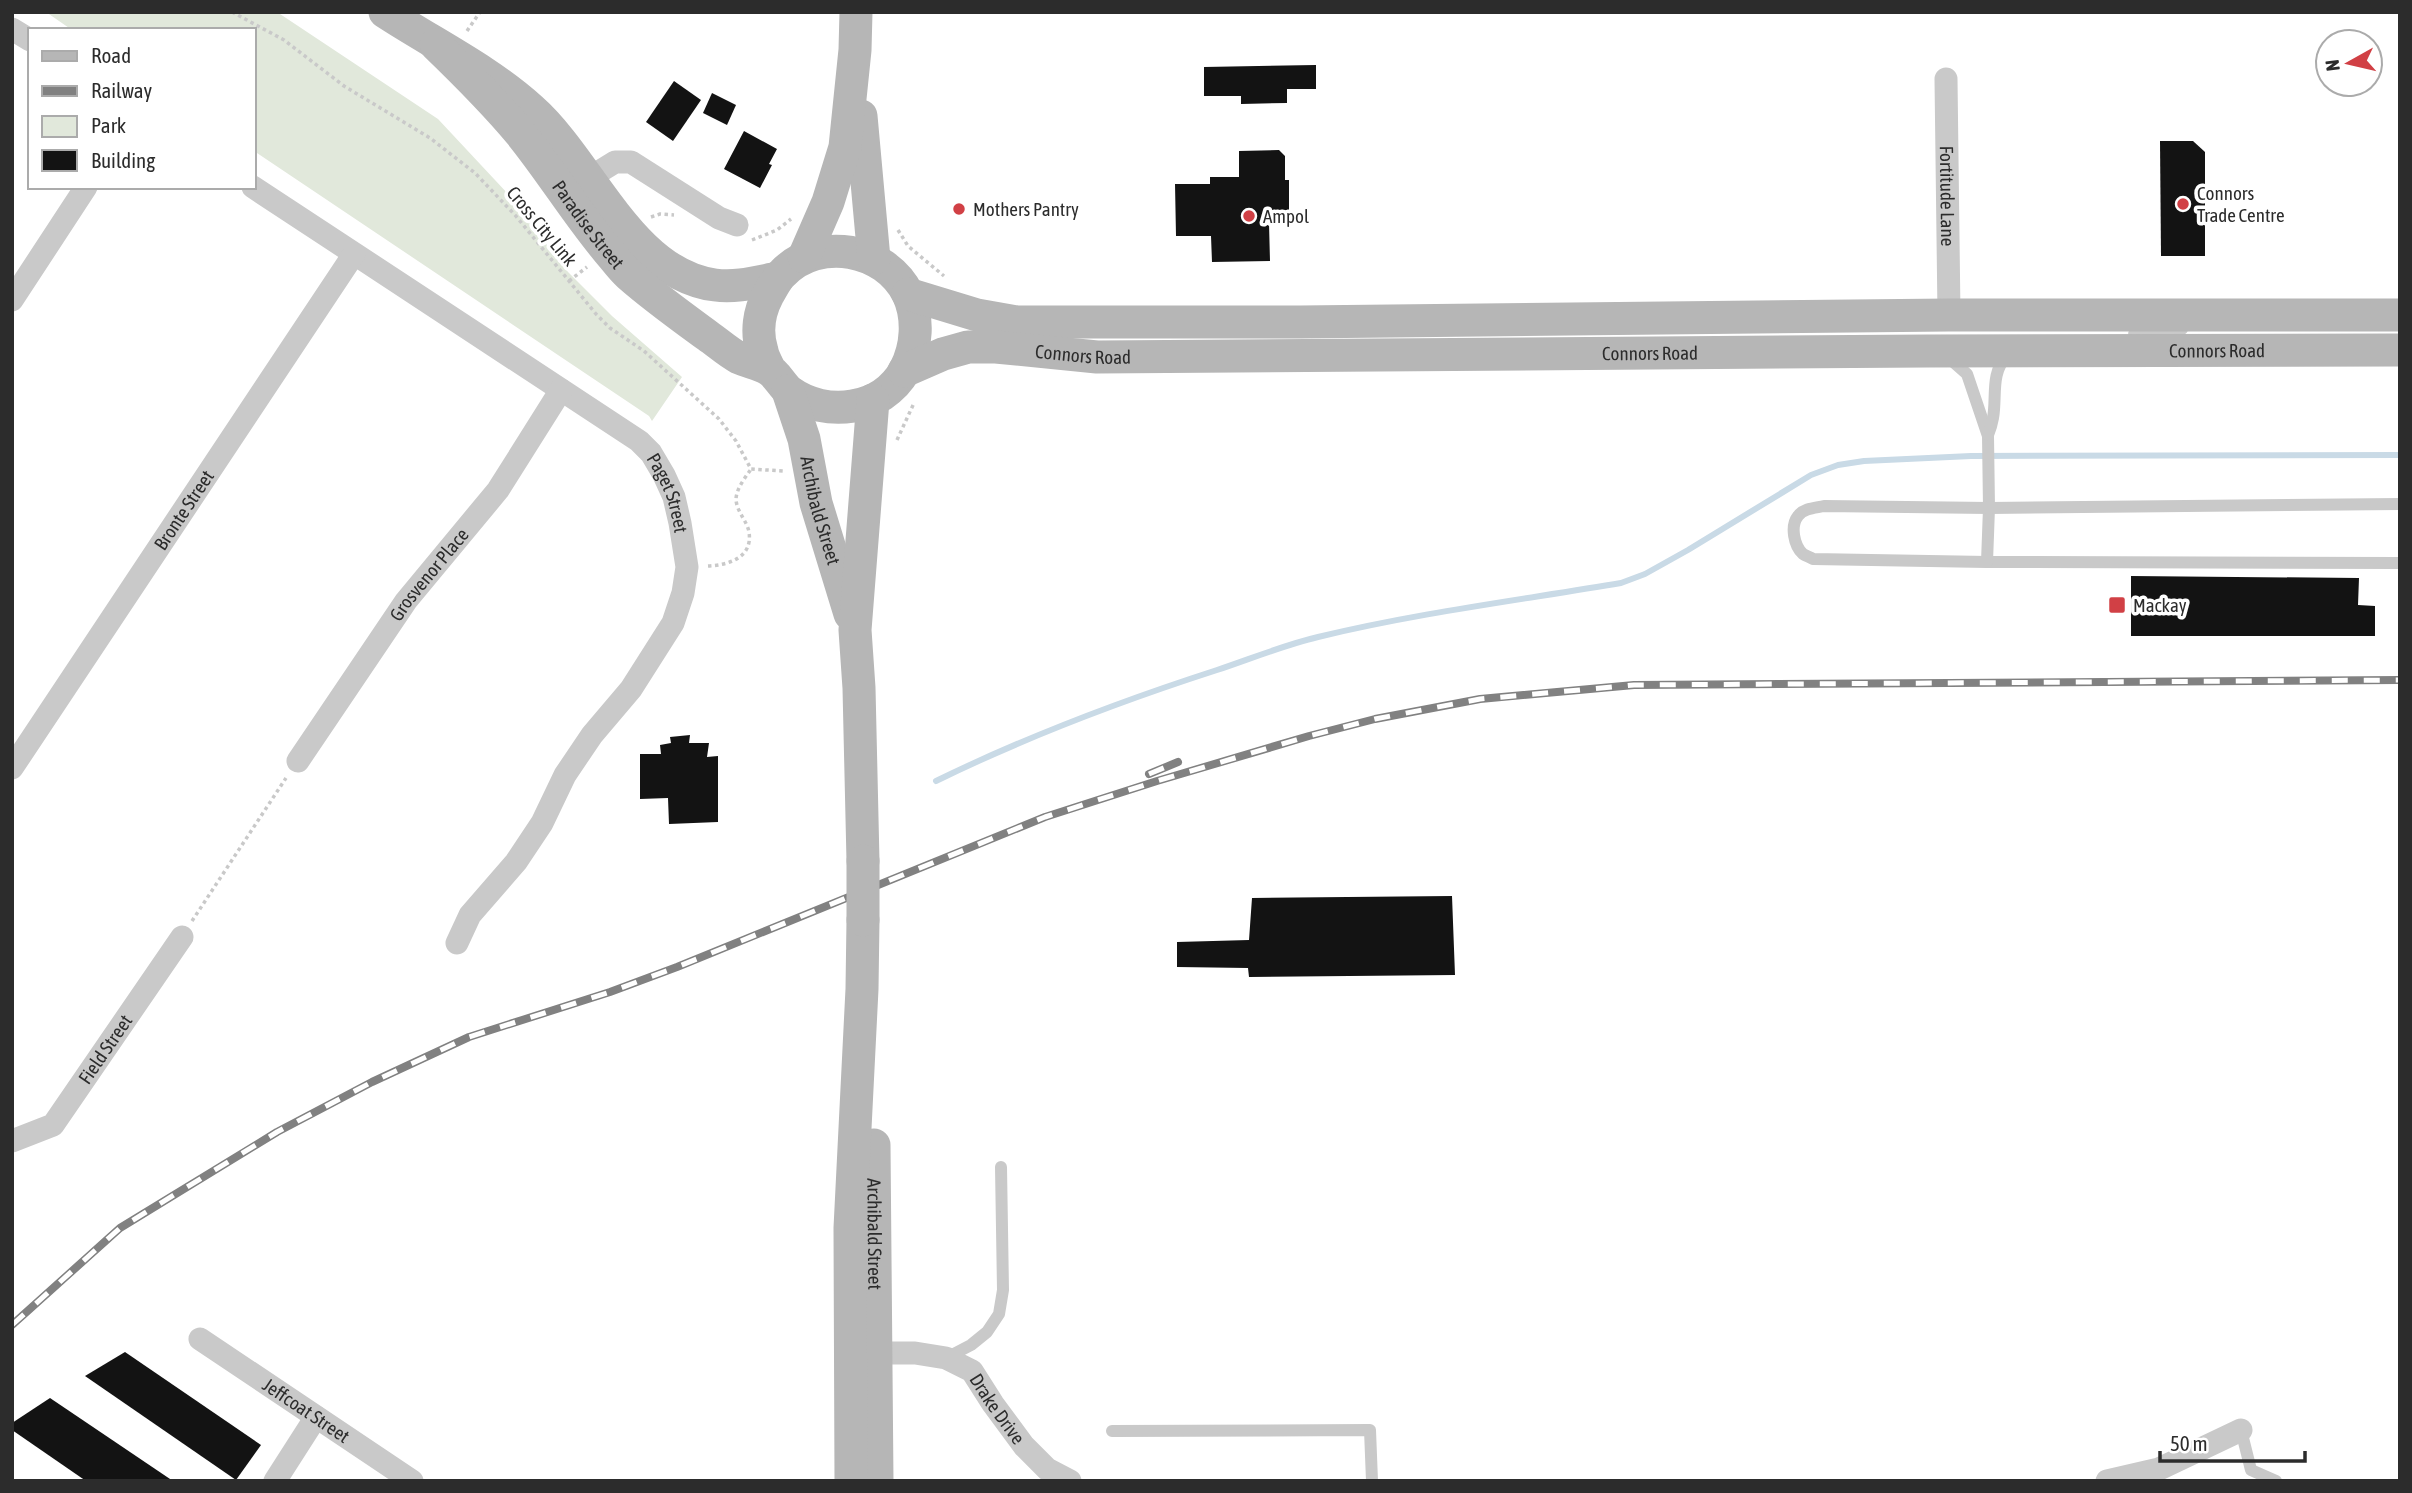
<svg xmlns="http://www.w3.org/2000/svg" width="2412" height="1493" font-family="'Asap Condensed',sans-serif">
	<rect width="100%" height="100%" fill="#fff"/>
	<polygon fill="#e1e8db" points="46,12 277,12 438,119 509,195 568,272 612,316 682,377 652,421 649,416 254,151 254,30 72,30"/>
	<g fill="none" stroke-linecap="round" stroke-linejoin="round">
		<path stroke="#c9dae6" stroke-width="6" d="M 936,781 C 1026,737 1121,701 1217,670 C 1250,659 1284,645 1318,637 C 1417,613 1520,600 1621,583 L 1645,574 L 1688,550 L 1811,475 L 1838,465 L 1864,461 L 1971,456 L 2400,455"/>
	</g>
	<g fill="#131313">
		<polygon points="1316,65 1316,89 1287,89 1287,103 1241,104 1241,96 1204,96 1204,67"/>
		<polygon points="674,81 701,100 673,141 646,122"/>
		<polygon points="712,93 736,105 727,125 703,113"/>
		<polygon points="744,131 777,149 769,164 772,165 760,188 724,169"/>
		<polygon points="2160,141 2193,141 2205,152 2205,256 2161,256"/>
		<polygon points="1279,150 1285,156 1285,180 1289,180 1289,223 1269,223 1270,261 1212,262 1211,236 1176,236 1175,184 1210,184 1210,177 1239,177 1239,151"/>
		<polygon points="2131,576 2359,578 2358,605 2375,606 2375,636 2131,636"/>
		<polygon points="690,735 689,743 709,743 707,757 718,756 718,822 669,824 668,798 640,799 640,754 661,754 660,745 671,743 670,737"/>
		<polygon points="1452,896 1455,975 1249,977 1248,968 1177,967 1177,942 1249,940 1252,898"/>
		<polygon points="125,1352 261,1445 236,1480 85,1376"/>
		<polygon points="50,1398 173,1481 86,1481 12,1430 12,1423"/>
	</g>
	<g fill="none" stroke-linecap="round" stroke-linejoin="round">
		<g stroke="#c9c9c9" stroke-width="3.5" stroke-dasharray="3.5 3.5" stroke-linecap="butt">
			<polyline points="232,12 284,40 344,86 430,138 475,173 515,215 596,314 610,328 644,351 719,419 736,441 751,469 783,471"/>
			<polyline points="467,31 480,12"/>
			<polyline points="651,217 660,214 674,215"/>
			<polyline points="898,230 908,246 944,276"/>
			<polyline points="752,240 777,230 791,219"/>
			<polyline points="569,281 587,267"/>
			<polyline points="897,440 914,403"/>
			<path d="M 708,566 C 728,565 753,558 749,532 C 747,521 737,512 736,500 C 736,489 745,478 751,469"/>
			<polyline points="192,921 286,778"/>
		</g>
		<g stroke="#c9c9c9" stroke-width="12">
			<polyline points="2134,334 2182,329"/>
			<polyline points="1950,359 1967,374 1988,436 1989,508 1987,562 2400,563"/>
			<path d="M 1988,435 C 1990,430 1992,424 1993,418 C 1997,397 1990,373 2007,356"/>
			<path d="M 1987,562 L 1813,559 C 1810,557 1806,556 1803,554 C 1794,546 1790,526 1798,516 C 1804,508 1815,508 1824,506 L 1989,508 L 2400,504"/>
			<polyline points="946,1358 971,1345 987,1332 999,1314 1003,1290 1001,1167"/>
			<polyline points="2241,1430 2251,1470 2276,1481"/>
			<polyline points="1112,1431 1370,1430 1372,1481"/>
		</g>
		<g stroke="#c9c9c9" stroke-width="23">
			<polyline points="12,29 30,40"/>
			<path id="s1" d="M 1946,79 L 1949,315"/>
			<polyline points="589,178 615,162 631,162 719,218 737,225"/>
			<path id="s2" d="M 253,187 L 639,441 L 651,453 L 664,475 L 674,497 L 680,523 L 687,567 L 683,593 L 673,623 L 631,689 L 592,735 L 565,775 L 542,823 L 516,862 L 470,915 L 457,943"/>
			<polyline points="12,300 86,187"/>
			<path id="s3" d="M 298,761 L 406,601 L 498,490 L 561,390"/>
			<path id="s4" d="M 12,768 L 354,254"/>
			<path id="s5" d="M 12,1141 L 53,1125 L 182,937"/>
			<path id="s6" d="M 200,1339 L 412,1481"/>
			<path id="s7" d="M 876,1353 L 915,1353 L 946,1358 L 972,1371 L 993,1404 L 1024,1446 L 1047,1469 L 1070,1481"/>
			<polyline points="275,1481 316,1417"/>
			<polyline points="2107,1481 2159,1469 2241,1430"/>
		</g>
		<g stroke="#b6b6b6" stroke-width="33">
			<path d="M 385,12 C 434,44 488,70 531,109 C 590,161 630,274 715,285 C 736,288 757,282 778,278"/>
			<path id="s8" d="M 436,45 C 465,73 494,102 520,133 C 551,171 576,213 608,251 C 615,259 621,268 629,275 C 654,297 682,317 708,336 C 718,343 728,352 739,358 C 748,362 759,364 768,369 C 777,374 782,386 790,392 C 826,418 882,411 905,370 C 917,347 919,318 908,294 C 885,248 819,236 783,273 C 776,279 773,287 768,295 C 759,312 756,332 762,351 C 763,357 767,364 770,370"/>
			<polyline points="861,116 874,259"/>
			<polyline points="804,257 828,202 845,147 855,50 856,12"/>
			<polyline points="908,294 977,315 1017,322 1300,322 1949,315 2400,315"/>
			<path id="s9" d="M 904,371 L 943,354 L 968,347 L 996,347 L 1097,357 L 1927,351 L 2400,350"/>
			<path id="s10" d="M 788,391 L 804,439 L 816,503 L 850,614"/>
			<polyline points="863,861 859,688 855,630 873,400"/>
			<path id="s11" d="M 874,1145 L 877,1481"/>
			<polyline points="851,1481 850,1228 862,989 863,920"/>
		</g>
		<g stroke="#818181" stroke-width="8">
			<g id="rail">
				<polyline points="1149,774 1178,762"/>
				<polyline points="12,1325 120,1228 277,1132 372,1082 469,1037 610,992 677,967 1045,817 1157,781 1309,736 1375,719 1480,699 1634,685 2400,680"/>
			</g>
		</g>
		<use href="#rail" stroke="#fff" stroke-width="5" stroke-dasharray="16" stroke-linecap="butt"/>
		<polyline stroke="#b6b6b6" stroke-width="33" points="863,861 863,920"/>
	</g>
	<g fill="#d14045" stroke="#fff" stroke-width="2.5">
		<circle cx="2183" cy="204" r="7"/>
		<circle cx="959" cy="209" r="7"/>
		<circle cx="1249" cy="216" r="7"/>
		<rect x="2108" y="596" width="18" height="18" rx="3.5"/>
	</g>
	<g text-anchor="middle" dominant-baseline="central" stroke-width="7" stroke-linejoin="round" paint-order="stroke">
		<g font-size="19" fill="#2c2c2c" stroke="#fff" text-anchor="start">
			<text x="2197" y="193">Connors<tspan x="2197" dy="22">Trade Centre</tspan></text>
			<text x="973" y="209">Mothers Pantry</text>
			<text x="1263" y="216">Ampol</text>
			<text x="2133" y="605">Mackay</text>
		</g>
		<g font-size="19" fill="#2c2c2c" stroke="#fff">
			<text stroke="none"><textPath href="#s1" startOffset="117">Fortitude Lane</textPath></text>
			<text stroke="none"><textPath href="#s8" startOffset="236">Paradise Street</textPath></text>
			<text transform="translate(542 226) rotate(50)">Cross City Link</text>
			<text stroke="none"><textPath href="#s9" startOffset="1318">Connors Road</textPath></text>
			<text stroke="none"><textPath href="#s9" startOffset="184">Connors Road</textPath></text>
			<text stroke="none"><textPath href="#s9" startOffset="751">Connors Road</textPath></text>
			<text stroke="none"><textPath href="#s2" startOffset="523">Paget Street</textPath></text>
			<text stroke="none"><textPath href="#s10" startOffset="124">Archibald Street</textPath></text>
			<text stroke="none"><textPath href="#s4" startOffset="310">Bronte Street</textPath></text>
			<text stroke="none"><textPath href="#s3" startOffset="228">Grosvenor Place</textPath></text>
			<text stroke="none"><textPath href="#s5" startOffset="136">Field Street</textPath></text>
			<text stroke="none"><textPath href="#s11" startOffset="89">Archibald Street</textPath></text>
			<text stroke="none"><textPath href="#s7" startOffset="145">Drake Drive</textPath></text>
			<text stroke="none"><textPath href="#s6" startOffset="128">Jeffcoat Street</textPath></text>
		</g>
	</g>
	<rect width="2412" height="1493" fill="none" stroke="#2c2c2c" stroke-width="28"/>
	<rect x="28" y="28" width="228" height="161" fill="#ffffff" stroke="#ababab" stroke-width="2"/>
	<rect x="42" y="51" width="35" height="10" fill="#b6b6b6" stroke="#ababab" stroke-width="2"/>
	<text x="91" y="63" font-size="21" fill="#2c2c2c">Road</text>
	<rect x="42" y="86" width="35" height="10" fill="#818181" stroke="#ababab" stroke-width="2"/>
	<text x="91" y="98" font-size="21" fill="#2c2c2c">Railway</text>
	<rect x="42" y="116" width="35" height="21" fill="#e1e8db" stroke="#ababab" stroke-width="2"/>
	<text x="91" y="133" font-size="21" fill="#2c2c2c">Park</text>
	<rect x="42" y="150" width="35" height="21" fill="#131313" stroke="#ababab" stroke-width="2"/>
	<text x="91" y="168" font-size="21" fill="#2c2c2c">Building</text>
	<g transform="translate(2349 63) rotate(262)"><circle r="33" fill="#ffffff" stroke="#ababab" stroke-width="2"/>
	<path d="M0-5L12 26L0 18L-12 26Z" fill="#d14045"/>
	<text y="-10" font-size="19" font-weight="bold" text-anchor="middle" fill="#2c2c2c">N</text>
	</g>
	<path d="M2160 1451v10h145v-10" fill="none" stroke="#2c2c2c" stroke-width="3.5"/>
	<text x="2170" y="1451" font-size="21" fill="#2c2c2c" stroke="#ffffff" stroke-width="5" paint-order="stroke">50 m</text>
</svg>
